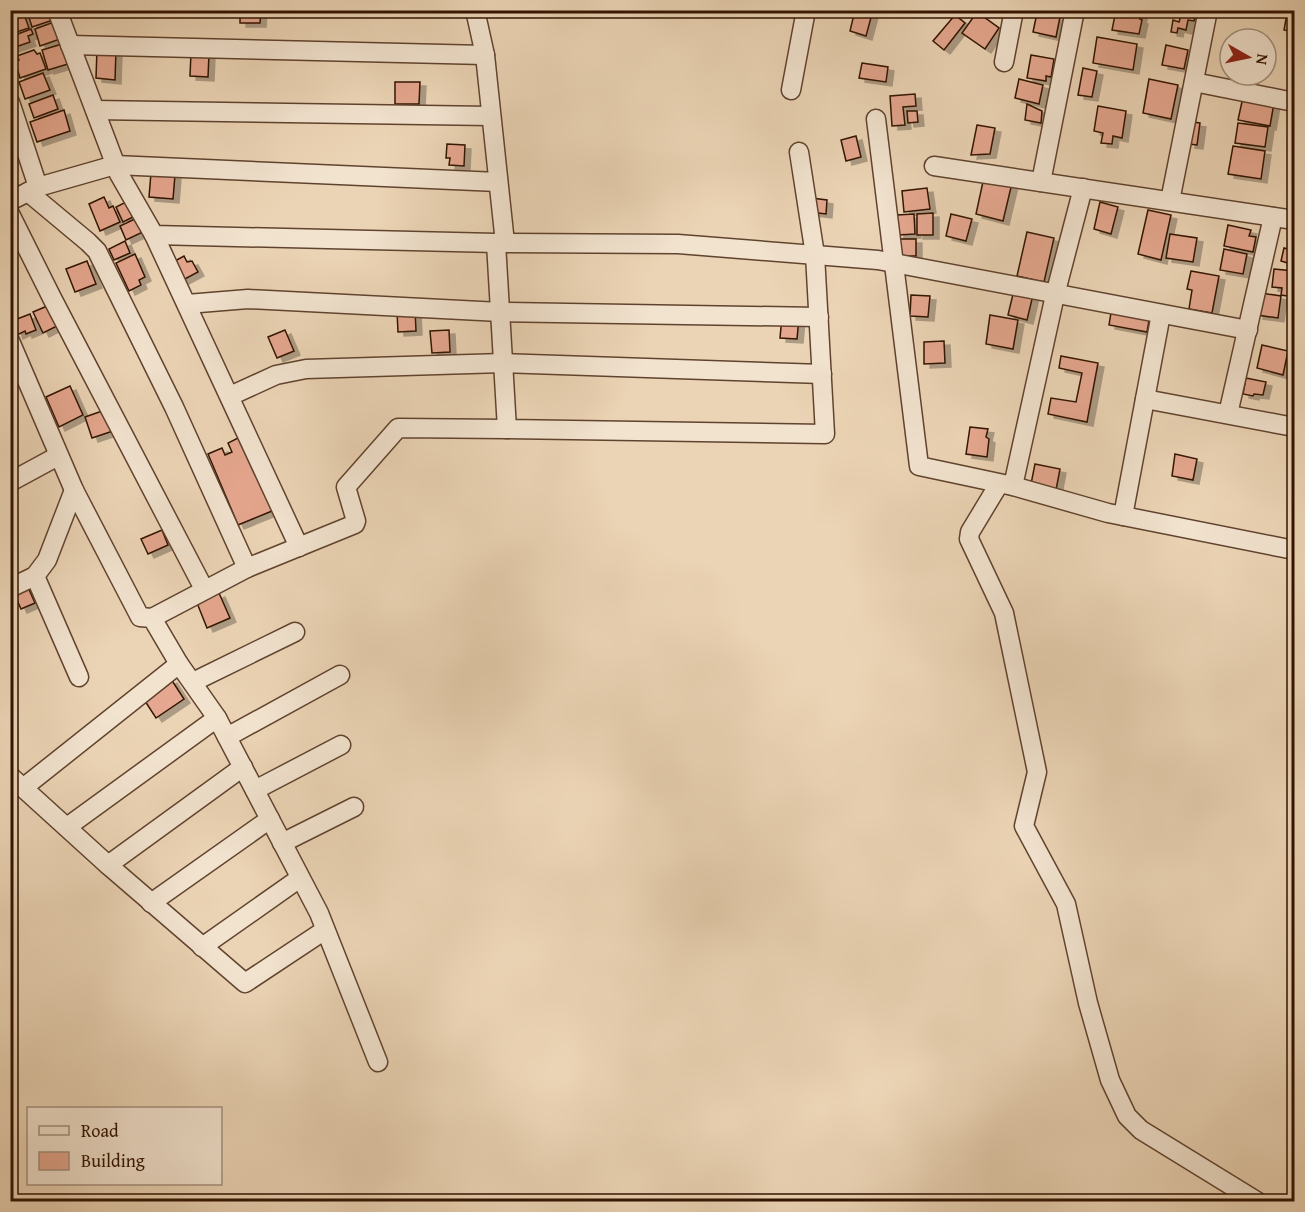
<svg xmlns="http://www.w3.org/2000/svg" width="1305" height="1212" font-family="'Gentium Book Plus',serif">
	<defs>
		<filter id="shadow"><feDropShadow dx="6" dy="4" stdDeviation="0" flood-color="#0004"/></filter>
	</defs>
	<rect width="100%" height="100%" fill="#ebd4b5"/>
	<filter id="stains"><feTurbulence type="fractalNoise" baseFrequency=".00333" numOctaves="4"/><feColorMatrix values="0 0 0 0 .2 0 0 0 0 .09 0 0 0 0 .02 0 0 0 .5 -.17"/></filter>
	<radialGradient id="worn" r=".72"><stop offset=".6" stop-color="#630" stop-opacity="0"/><stop offset="1" stop-color="#630" stop-opacity=".3"/></radialGradient>
	<g fill="#e5a78f" stroke="#321301" stroke-width="1.5" filter="url(#shadow)">
		<polygon points="50,10 53,20 32,27 27,11"/>
		<polygon points="240,10 261,10 260,23 240,23"/>
		<polygon points="855,10 873,10 866,36 850,31"/>
		<polygon points="1116,10 1134,10 1137,13 1138,10 1143,10 1140,19 1142,20 1139,34 1112,30"/>
		<polygon points="1171,10 1196,10 1194,21 1188,20 1186,30 1178,28 1177,33 1171,32 1173,20 1179,22 1181,15 1171,13"/>
		<polygon points="977,12 999,28 985,49 962,33"/>
		<polygon points="1037,13 1060,17 1056,37 1033,32"/>
		<polygon points="24,14 29,28 10,34 10,19"/>
		<polygon points="955,15 965,23 944,50 933,41"/>
		<polygon points="1286,19 1294,21 1294,32 1284,30"/>
		<polygon points="54,22 60,39 40,46 35,29"/>
		<polygon points="31,29 33,34 28,36 30,42 10,49 10,37"/>
		<polygon points="1097,37 1137,44 1133,70 1093,63"/>
		<polygon points="62,44 68,64 48,70 42,50"/>
		<polygon points="1166,45 1188,50 1184,69 1162,65"/>
		<polygon points="97,49 116,50 115,80 96,78"/>
		<polygon points="34,50 37,54 40,53 46,69 20,78 15,61 19,60 17,56"/>
		<polygon points="191,53 209,54 208,77 190,76"/>
		<polygon points="1031,55 1054,59 1051,77 1046,76 1046,81 1027,78"/>
		<polygon points="862,63 888,67 886,82 859,78"/>
		<polygon points="1083,68 1097,71 1092,97 1078,95"/>
		<polygon points="43,73 50,90 25,99 19,82"/>
		<polygon points="1019,79 1043,85 1039,104 1015,98"/>
		<polygon points="1149,79 1178,85 1171,119 1143,113"/>
		<polygon points="395,82 420,82 419,104 395,104"/>
		<polygon points="915,94 916,106 903,107 905,125 892,126 890,96"/>
		<polygon points="53,95 58,109 34,118 29,104"/>
		<polygon points="1243,97 1274,103 1270,126 1238,120"/>
		<polygon points="1027,104 1042,111 1041,123 1025,120"/>
		<polygon points="1098,106 1126,111 1122,138 1113,136 1112,144 1101,143 1103,133 1094,131"/>
		<polygon points="64,110 70,131 37,142 30,122"/>
		<polygon points="907,111 917,111 918,122 908,123"/>
		<polygon points="1192,122 1200,123 1197,145 1189,144"/>
		<polygon points="1238,123 1268,127 1265,147 1235,143"/>
		<polygon points="977,125 995,128 990,154 971,155"/>
		<polygon points="856,136 861,157 846,161 841,140"/>
		<polygon points="447,144 465,145 464,166 449,165 450,158 446,158"/>
		<polygon points="1233,146 1265,151 1261,179 1228,174"/>
		<polygon points="151,173 175,175 173,199 149,197"/>
		<polygon points="984,177 1012,183 1003,221 976,214"/>
		<polygon points="927,188 930,209 904,212 902,191"/>
		<polygon points="104,197 109,208 113,206 120,222 100,231 89,204"/>
		<polygon points="811,198 827,200 826,214 810,212"/>
		<polygon points="132,199 139,214 123,222 116,207"/>
		<polygon points="1100,202 1118,207 1111,234 1094,229"/>
		<polygon points="1148,210 1171,215 1161,260 1138,254"/>
		<polygon points="933,213 933,235 917,235 917,214"/>
		<polygon points="914,214 915,234 898,235 897,215"/>
		<polygon points="951,214 972,219 966,241 946,236"/>
		<polygon points="139,217 145,231 126,240 120,226"/>
		<polygon points="1228,225 1251,230 1249,236 1256,237 1253,252 1224,246"/>
		<polygon points="1027,232 1054,238 1044,282 1017,276"/>
		<polygon points="1170,234 1197,238 1193,262 1166,258"/>
		<polygon points="898,239 916,239 916,256 899,256"/>
		<polygon points="125,241 130,253 114,260 109,249"/>
		<polygon points="1290,241 1294,242 1294,265 1281,261 1284,248 1288,249"/>
		<polygon points="1224,249 1247,254 1243,274 1220,270"/>
		<polygon points="135,254 145,277 139,280 141,285 129,291 116,263"/>
		<polygon points="184,256 187,262 192,261 198,272 183,280 173,262"/>
		<polygon points="87,261 96,284 75,292 66,269"/>
		<polygon points="1274,269 1294,271 1294,297 1281,295 1282,288 1272,287"/>
		<polygon points="1191,271 1219,276 1212,313 1189,309 1192,290 1187,289"/>
		<polygon points="1014,290 1033,295 1027,320 1008,315"/>
		<polygon points="1261,293 1281,296 1278,318 1257,315"/>
		<polygon points="911,295 930,296 928,317 910,316"/>
		<polygon points="52,304 61,324 43,333 33,312"/>
		<polygon points="1112,307 1150,314 1147,332 1109,325"/>
		<polygon points="415,309 416,331 398,332 397,311"/>
		<polygon points="30,314 36,330 26,334 25,331 17,335 12,321"/>
		<polygon points="990,315 1018,320 1013,349 986,344"/>
		<polygon points="782,316 799,318 797,339 780,338"/>
		<polygon points="285,330 294,351 277,358 268,337"/>
		<polygon points="449,330 450,352 432,353 430,331"/>
		<polygon points="944,341 945,363 924,364 924,342"/>
		<polygon points="1262,345 1288,351 1283,375 1257,368"/>
		<polygon points="1292,351 1294,352 1294,371 1288,370"/>
		<polygon points="1061,356 1098,363 1087,422 1048,414 1051,398 1076,402 1082,373 1059,368"/>
		<polygon points="1246,378 1266,382 1263,395 1254,394 1253,396 1243,394"/>
		<polygon points="70,386 83,415 59,427 46,397"/>
		<polygon points="105,410 113,431 92,438 85,417"/>
		<polygon points="970,427 988,429 986,437 989,439 987,457 966,454"/>
		<polygon points="240,437 272,511 238,525 208,454 222,448 225,455 232,452 228,443"/>
		<polygon points="1175,454 1197,459 1193,480 1172,476"/>
		<polygon points="1035,464 1060,469 1056,490 1031,484"/>
		<polygon points="162,530 168,545 148,554 141,539"/>
		<polygon points="26,583 35,603 21,609 12,589"/>
		<polygon points="219,593 230,618 207,628 197,603"/>
		<polygon points="171,679 184,699 156,718 143,698"/>
	</g>
	<g fill="none" stroke-linecap="round" stroke-linejoin="round">
		<g stroke="#60432e" stroke-width="21">
			<g id="minor">
				<polyline points="57,10 119,174 154,235 496,243 678,244 878,260 1248,330"/>
				<polyline points="475,10 485,55 505,243"/>
				<polyline points="70,45 485,55"/>
				<polyline points="1004,62 1014,10"/>
				<polyline points="1194,82 1294,102"/>
				<polyline points="791,90 806,10"/>
				<polyline points="10,102 38,187"/>
				<polyline points="95,110 491,116"/>
				<polyline points="876,119 919,466 1013,486 1108,513 1294,550"/>
				<polyline points="934,166 1294,220"/>
				<polyline points="1041,182 1075,10"/>
				<polyline points="28,192 88,242 97,251 174,407 247,568"/>
				<polyline points="10,201 38,187 115,165 498,182"/>
				<polyline points="1170,201 1208,10"/>
				<polyline points="10,214 52,298 204,589"/>
				<polyline points="154,235 299,547"/>
				<polyline points="496,243 507,429 825,434 815,255 799,152"/>
				<polyline points="187,304 248,299 500,312 819,317"/>
				<polyline points="10,341 74,490 140,617 152,618 179,664 217,718 319,913 378,1062"/>
				<polyline points="230,396 276,375 306,369 503,363 822,374"/>
				<polyline points="1145,399 1161,314"/>
				<polyline points="1228,414 1273,217"/>
				<polyline points="10,482 58,456"/>
				<polyline points="999,484 970,532 969,539 1004,613 1037,772 1024,826 1066,904 1088,1003 1110,1080 1127,1116 1141,1130 1258,1202"/>
				<polyline points="1013,486 1055,295 1083,188"/>
				<polyline points="1123,516 1145,399 1294,427"/>
				<polyline points="35,576 79,677"/>
				<polyline points="10,588 35,576 47,560 74,490"/>
				<polyline points="152,618 247,568 355,524 356,521 346,487 398,428 507,429"/>
				<polyline points="193,682 295,632"/>
				<polyline points="227,737 340,675"/>
				<polyline points="10,776 108,865 243,767"/>
				<polyline points="23,788 179,664"/>
				<polyline points="255,790 341,745"/>
				<polyline points="67,827 217,718"/>
				<polyline points="282,843 354,807"/>
				<polyline points="108,865 245,983 325,930"/>
				<polyline points="151,903 270,819"/>
				<polyline points="202,947 300,878"/>
			</g>
		</g>
		<use href="#minor" stroke="#f2e3cf" stroke-width="18"/>
	</g>
	<rect width="1305" height="1212" fill="none" stroke="#ebd4b5" stroke-width="36"/>
	<rect x="12" y="12" width="1281" height="1188" fill="none" stroke="#321301" stroke-width="3"/>
	<rect x="18" y="18" width="1269" height="1176" fill="none" stroke="#321301" stroke-width="1.5"/>
	<rect x="27" y="1107" width="195" height="78" fill="#f2e3cf" stroke="#a5907d" stroke-width="1.5"/>
	<rect x="39" y="1126" width="30" height="9" fill="#f2e3cf" stroke="#a5907d" stroke-width="1.5"/>
	<text x="81" y="1137" font-size="18" fill="#321301">Road</text>
	<rect x="39" y="1152" width="30" height="18" fill="#e5a78f" stroke="#a5907d" stroke-width="1.5"/>
	<text x="81" y="1167" font-size="18" fill="#321301">Building</text>
	<g transform="translate(1248 57) rotate(99)"><circle r="28" fill="#f2e3cf" stroke="#a5907d" stroke-width="1.5"/>
	<path d="M0-4.5L10 22L0 15L-10 22Z" fill="#8f2418"/>
	<text y="-9" font-size="16" font-weight="bold" text-anchor="middle" fill="#321301">N</text>
	</g>
	<rect width="100%" height="100%" filter="url(#stains)"/>
	<rect width="100%" height="100%" fill="url(#worn)"/>
</svg>
